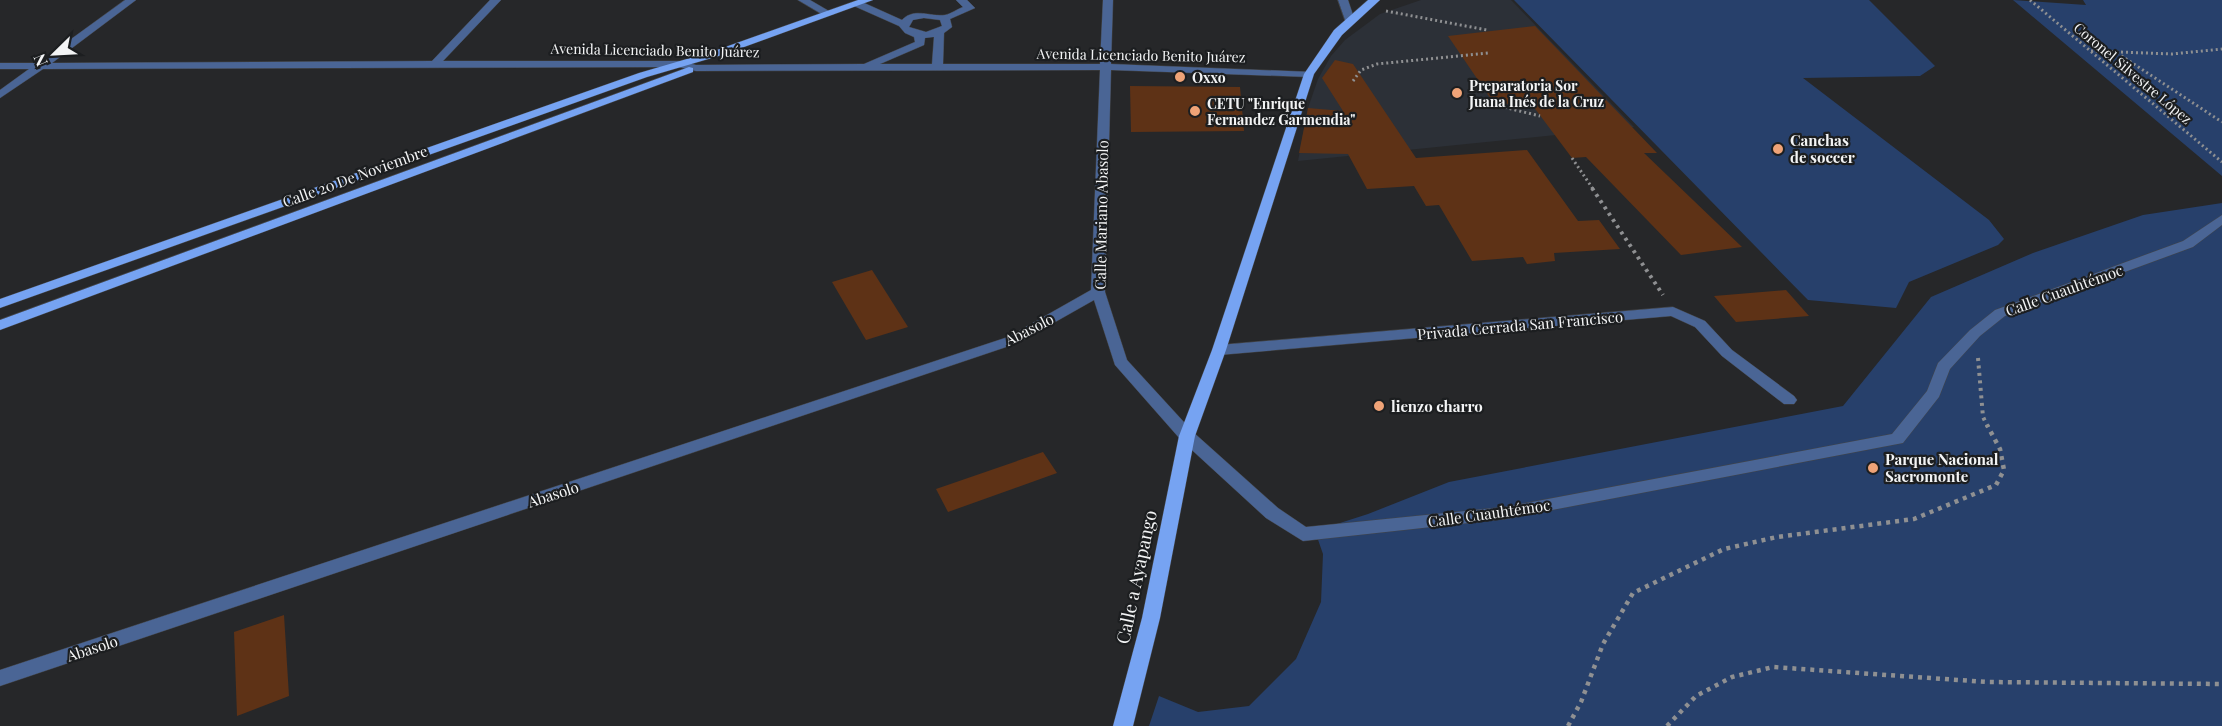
<svg xmlns="http://www.w3.org/2000/svg" width="2222" height="726" font-family="'Playfair Display',serif">
	<rect width="100%" height="100%" fill="#262729"/>
	<polygon fill="#2c3037" points="1421,0 1511,0 1634,127 1298,161 1308,108 1318,79 1331,56 1345,40 1380,14"/>
	<g fill="#27406b">
		<polygon points="1514,0 1869,0 1935,66 1920,76 1803,78 1989,220 2004,239 1998,245 1909,282 1896,308 1808,300"/>
		<polygon points="2013,0 2086,5 2083,0 2222,0 2222,176"/>
		<polygon points="2222,203 2222,726 1149,726 1159,696 1198,712 1249,706 1296,659 1321,602 1323,554 1315,531 1368,514 1449,482 1843,406 1931,297 2033,253 2143,215"/>
	</g>
	<g fill="#5e3216">
		<polygon points="1535,26 1657,153 1644,153 1742,247 1681,255 1586,157 1572,158 1530,102 1495,105 1448,36"/>
		<polygon points="1335,60 1353,64 1416,158 1527,150 1578,221 1599,220 1620,249 1554,253 1555,261 1527,264 1523,257 1472,261 1439,205 1426,206 1414,186 1367,189 1348,154 1299,153 1308,108 1343,111 1322,78"/>
		<polygon points="1130,86 1240,87 1244,131 1131,132"/>
		<polygon points="872,270 908,327 866,340 832,282"/>
		<polygon points="1786,290 1809,316 1736,322 1714,296"/>
		<polygon points="1043,452 1057,473 948,512 936,489"/>
		<polygon points="284,615 289,696 237,716 234,632"/>
	</g>
	<g fill="none" stroke-linecap="round" stroke-linejoin="round">
		<g stroke="#434446" stroke-width="1">
			<g id="minor">
				<path d="M 125,0 L 136,0 L 52,63 L 432,61 L 490,0 L 501,0 L 443,61 L 679,61 L 696,65 L 864,64 L 915,42 L 914,37 L 905,33 L 899,26 L 854,6 L 854,2 L 862,2 L 902,20 C 914,7 930,17 945,15 C 951,14 957,9 963,7 L 956,0 L 967,0 L 975,8 L 950,19 L 952,27 L 944,33 L 943,64 L 1100,64 L 1103,0 L 1113,0 L 1111,64 L 1313,72 L 1313,76 L 1309,77 L 1111,70 L 1105,292 L 1127,360 L 1193,432 L 1278,508 L 1306,527 L 1505,507 L 1892,434 L 1927,391 L 1938,363 L 1970,330 L 1995,310 L 2183,241 L 2222,215 L 2222,225 L 2193,247 L 2005,316 L 1980,336 L 1950,369 L 1939,397 L 1903,443 L 1505,519 L 1303,541 L 1266,518 L 1181,440 L 1115,365 L 1094,300 L 1018,343 L 0,686 L 0,670 L 1008,337 L 1091,290 L 1100,70 L 696,71 L 679,67 L 43,69 L 0,98 L 0,90 L 29,69 L 0,69 L 0,63 L 38,63 ZM 924,18 L 940,20 L 942,26 L 926,32 L 909,27 L 913,20 ZM 934,37 L 932,64 L 880,64 L 924,45 L 925,38 Z"/>
				<polygon points="798,0 810,0 834,14 825,16"/>
				<polygon points="1338,0 1348,0 1354,18 1353,20 1345,20"/>
				<polygon points="1673,307 1705,321 1732,350 1794,396 1797,400 1794,404 1784,404 1722,356 1695,327 1671,316 1219,355 1212,350 1219,345"/>
			</g>
		</g>
		<g stroke="#434446" stroke-width="1">
			<g id="major">
				<polygon points="858,0 873,0 722,55 647,77 0,308 0,299 639,73 714,51"/>
				<polygon points="1368,0 1380,0 1342,35 1314,74 1226,350 1195,436 1160,618 1133,726 1113,726 1142,618 1179,436 1212,350 1304,74 1334,30"/>
				<polygon points="689,67 693,68 693,72 0,330 0,320"/>
			</g>
		</g>
		<g stroke="#8f9092" stroke-width="3" stroke-dasharray="2 3" stroke-linecap="butt">
			<polyline points="2030,0 2222,162"/>
			<polyline points="1386,11 1487,30"/>
			<polyline points="2091,51 2172,54 2222,49"/>
			<polyline points="2117,53 2222,122"/>
			<polyline points="1353,81 1361,70 1377,64 1488,53"/>
			<polyline points="1495,105 1540,116"/>
			<polyline points="1572,158 1593,189"/>
		</g>
		<g stroke="#8f9092" stroke-width="4" stroke-dasharray="3 4.5" stroke-linecap="butt">
			<polyline points="1592,188 1663,295"/>
			<polyline points="1978,358 1983,417 1988,427"/>
		</g>
		<g stroke="#8f9092" stroke-width="4.5" stroke-dasharray="4 5" stroke-linecap="butt">
			<polyline points="1568,726 1581,702 1603,644 1633,593 1724,549 1777,537 1914,519 1996,485 2004,470 2000,449 1987,425"/>
			<polyline points="1667,726 1696,696 1732,677 1773,667 1987,682 2222,684"/>
		</g>
		<use href="#minor" fill="#4a6595" fill-rule="evenodd"/>
		<use href="#major" fill="#76a3f2" fill-rule="evenodd"/>
	</g>
	<g fill="#efa377" stroke="#1c1e20" stroke-width="2">
		<circle cx="1180" cy="77" r="6"/>
		<circle cx="1457" cy="93" r="6"/>
		<circle cx="1195" cy="111" r="6"/>
		<circle cx="1778" cy="149" r="6"/>
		<circle cx="1379" cy="406" r="6"/>
		<circle cx="1873" cy="468" r="6"/>
	</g>
	<g text-anchor="middle" dominant-baseline="central" stroke-width="4.5" stroke-linejoin="round" paint-order="stroke">
		<g font-size="14" fill="#f3f4f5" stroke="#1c1e20">
			<text transform="translate(655 50) rotate(1)">Avenida Licenciado Benito Juárez</text>
			<text transform="translate(1141 55) rotate(1)">Avenida Licenciado Benito Juárez</text>
			<text transform="translate(2133 73) rotate(40)">Coronel Silvestre López</text>
		</g>
		<g font-size="14" font-weight="bold" fill="#f3f4f5" stroke="#1c1e20" text-anchor="start">
			<text x="1192" y="77">Oxxo</text>
			<text x="1469" y="85">Preparatoria Sor<tspan x="1469" dy="16">Juana Inés de la Cruz</tspan></text>
			<text x="1207" y="103">CETU "Enrique<tspan x="1207" dy="16">Fernandez Garmendia"</tspan></text>
		</g>
		<g font-size="15" font-weight="bold" fill="#f3f4f5" stroke="#1c1e20" text-anchor="start">
			<text x="1790" y="140">Canchas<tspan x="1790" dy="17">de soccer</tspan></text>
			<text x="1391" y="406">lienzo charro</text>
			<text x="1885" y="459">Parque Nacional<tspan x="1885" dy="17">Sacromonte</tspan></text>
		</g>
		<g font-size="15" fill="#f3f4f5" stroke="#1c1e20">
			<text transform="translate(355 176) rotate(-20)">Calle 20 De Noviembre</text>
			<text transform="translate(1101 215) rotate(-89)">Calle Mariano Abasolo</text>
			<text transform="translate(2064 290) rotate(-20)">Calle Cuauhtémoc</text>
			<text transform="translate(1520 325) rotate(-5)">Privada Cerrada San Francisco</text>
			<text transform="translate(1029 329) rotate(-27)">Abasolo</text>
			<text transform="translate(553 494) rotate(-18)">Abasolo</text>
			<text transform="translate(1489 513) rotate(-8)">Calle Cuauhtémoc</text>
			<text transform="translate(92 648) rotate(-18)">Abasolo</text>
		</g>
		<g font-size="18" fill="#f3f4f5" stroke="#1c1e20">
			<text transform="translate(1136 577) rotate(-78)">Calle a Ayapango</text>
		</g>
	</g>
	<g transform="translate(54 54) rotate(246)" stroke="#1c1e20" stroke-width="4.5" paint-order="stroke">
	<path d="M0-4.5L10 22L0 15L-10 22Z" fill="#f3f4f5"/>
	<text y="-9" font-size="16" font-weight="bold" text-anchor="middle" fill="#f3f4f5">N</text>
	</g>
</svg>
